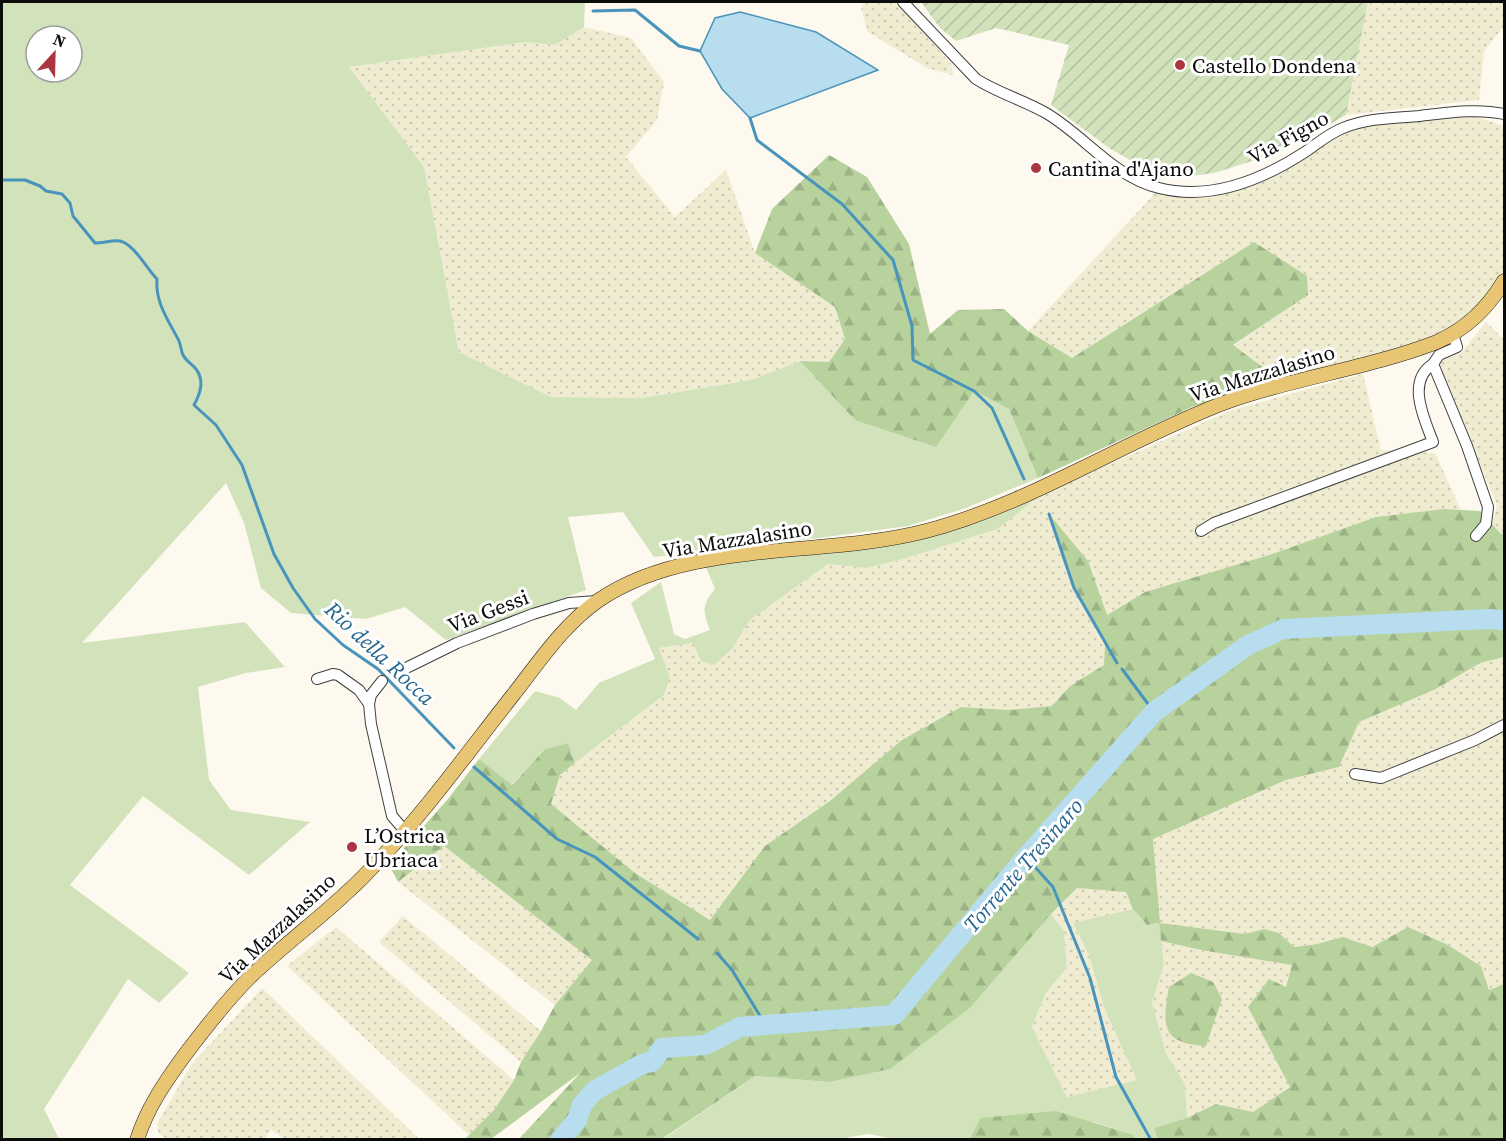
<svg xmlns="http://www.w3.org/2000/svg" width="1506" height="1141" font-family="'Source Serif 4',serif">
	<defs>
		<pattern id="farmland-dots" width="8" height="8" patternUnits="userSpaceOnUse" patternTransform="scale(1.5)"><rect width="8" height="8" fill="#f0ecd1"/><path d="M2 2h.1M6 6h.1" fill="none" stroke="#cdc9b2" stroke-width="1.8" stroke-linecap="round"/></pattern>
		<pattern id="forest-firs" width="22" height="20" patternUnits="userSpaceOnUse" patternTransform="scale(1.5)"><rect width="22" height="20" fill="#b7d29d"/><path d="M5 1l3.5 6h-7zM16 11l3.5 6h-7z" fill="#9cb386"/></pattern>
		<pattern id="garden-furrows" width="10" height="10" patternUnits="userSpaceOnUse" patternTransform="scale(1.5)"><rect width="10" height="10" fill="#d2e3bb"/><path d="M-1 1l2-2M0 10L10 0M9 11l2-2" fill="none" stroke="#b3c2a0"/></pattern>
	</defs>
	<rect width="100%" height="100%" fill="#fdf9ee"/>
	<g fill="url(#farmland-dots)">
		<polygon points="864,2 896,2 952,65 953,75 927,68 868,32 861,9"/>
		<polygon points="1368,2 1504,2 1504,26 1484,51 1479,100 1346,115"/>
		<polygon points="584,27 631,38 664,82 657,120 626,157 675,217 726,170 755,253 835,307 845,338 829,362 800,361 751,380 642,398 550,397 459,352 424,167 349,67 526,42 555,45"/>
		<polygon points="1477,117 1504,126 1504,271 1481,303 1463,320 1430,339 1356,361 1280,380 1233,346 1308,295 1254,242 1072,358 1028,331 1158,190 1222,193 1250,187 1282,173 1340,134 1358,127 1386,122"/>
		<polygon points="1486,322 1504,340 1504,534 1501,534 1492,524 1497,505 1438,363 1462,352"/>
		<polygon points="1363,374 1381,450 1435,453 1461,510 1444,509 1376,517 1269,555 1145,592 1106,615 1088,561 1050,516 1074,588 1105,642 1104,665 1070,686 1052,706 1009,710 961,707 765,846 710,920 635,873 551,804 560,775 664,695 670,677 659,648 693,643 701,660 733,648 749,621 828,564 865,568 900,560 998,529 1042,494 1232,410"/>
		<polygon points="1504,657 1504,984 1489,990 1481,966 1448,945 1408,927 1371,947 1343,937 1317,944 1294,947 1279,933 1264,929 1245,934 1159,923 1153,838 1286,780 1339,767 1359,722 1436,689 1480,663"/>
		<polygon points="444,846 592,960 555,1005 398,882"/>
		<polygon points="1077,888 1126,892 1133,909 1073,924 1089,955 1105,1010 1138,1080 1067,1097 1032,1027 1046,993 1067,968 1064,931 1051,914"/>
		<polygon points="403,916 541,1031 521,1062 379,942"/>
		<polygon points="336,927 514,1080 494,1110 469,1135 287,966"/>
		<polygon points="1161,941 1201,950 1292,964 1286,987 1249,1007 1290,1087 1253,1112 1216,1104 1187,1118 1185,1084 1166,1053 1152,1003 1164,964"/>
		<polygon points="262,988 419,1139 285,1139 271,1130 264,1140 167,1139 159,1134 157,1124 191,1065"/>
	</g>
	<g fill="#d2e3bb" fill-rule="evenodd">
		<path d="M 2,2 L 585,2 L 584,27 L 555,45 L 526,42 L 349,67 L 424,167 L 459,352 L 551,397 L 642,398 L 751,380 L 800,361 L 855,420 L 974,391 L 1009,409 L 1038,478 L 966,508 L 908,526 L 743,548 L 654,557 L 623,512 L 568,517 L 586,590 L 446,640 L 405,607 L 366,619 L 291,613 L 261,588 L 244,523 L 226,483 L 82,643 L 245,622 L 285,667 L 246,673 L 198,687 L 209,780 L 231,810 L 310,822 L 249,875 L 143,796 L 70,885 L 189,973 L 159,1003 L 128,979 L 44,1109 L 59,1139 L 2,1139 ZM 36,36 L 72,36 L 72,72 L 36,72 Z"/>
		<path d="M 1042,494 L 998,529 L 900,560 L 865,568 L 828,564 L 749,621 L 733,648 L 714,665 L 701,661 L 693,643 L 659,648 L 670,677 L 664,695 L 575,763 L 568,743 L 545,749 L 511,785 L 479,759 L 535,691 L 560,698 L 576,710 L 599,683 L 655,659 L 631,603 L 661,582 L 674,634 L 685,639 L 710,630 C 703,611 701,606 715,589 L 705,565 L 861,548 Z"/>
		<polygon points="1133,909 1147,925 1159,923 1164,964 1152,1003 1166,1053 1185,1084 1187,1118 1155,1128 1158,1139 1135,1139 1134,1135 1094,1122 980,1118 970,1139 894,1139 869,1134 832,1140 662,1140 755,1076 829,1082 971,1007 1051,914 1064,931 1067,968 1046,993 1032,1027 1067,1097 1137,1080 1105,1010 1089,955 1073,923"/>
	</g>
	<g fill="url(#forest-firs)">
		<polygon points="829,155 867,177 909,244 930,334 958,310 1004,309 1028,331 1072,358 1254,242 1307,276 1308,295 1233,345 1280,380 1192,407 1038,478 1009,409 974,391 936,447 855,420 800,361 829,362 845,339 835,307 755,253 772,209"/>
		<polygon points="1444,509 1480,511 1501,534 1504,534 1504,657 1480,663 1436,689 1359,722 1339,767 1286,780 1153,839 1160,923 1245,934 1264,929 1279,933 1294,947 1317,944 1343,937 1372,947 1408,927 1448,945 1481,966 1489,990 1504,984 1504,1139 1158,1139 1154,1128 1187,1118 1216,1104 1253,1112 1290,1087 1248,1007 1269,979 1286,987 1292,965 1201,950 1161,941 1159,923 1147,925 1133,909 1126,892 1077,888 1051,914 971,1007 890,1069 829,1082 755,1076 662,1139 519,1139 580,1073 491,1139 465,1139 494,1110 514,1080 521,1062 541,1031 555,1005 592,960 444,846 398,882 389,865 448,799 479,759 512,785 545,749 568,743 575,763 560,775 551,804 635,873 710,920 765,846 831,800 902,740 961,707 1009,710 1052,706 1070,686 1104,665 1105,642 1074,588 1049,514 1088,561 1107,615 1145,592 1269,555 1376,517"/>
		<path d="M 1191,973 L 1213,982 L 1222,999 L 1206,1046 C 1161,1044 1162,1025 1169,987 Z"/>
		<polygon points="1056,1111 1134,1135 1135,1139 970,1139 980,1118"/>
	</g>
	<polygon fill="url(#garden-furrows)" points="921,2 1368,2 1346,115 1281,152 1214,173 1177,178 1142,167 1109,148 1051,105 1069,45 996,28 956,41 940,28"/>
	<polygon fill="#b8ddee" stroke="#4894bc" stroke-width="1.5" points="740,12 816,32 878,70 750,118 722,89 700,51 715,18"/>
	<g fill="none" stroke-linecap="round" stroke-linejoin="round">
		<g stroke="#4894bc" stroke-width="3">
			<polyline points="593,11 635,10 679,46 700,51"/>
			<polyline points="750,118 757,140 842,204 893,260 912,326 913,360 974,391 992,408 1024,479"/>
			<path d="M 2,180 L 25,180 L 40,186 L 46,191 L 62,194 L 70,203 L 73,216 L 95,243 C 103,243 112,240 120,241 C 134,244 147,269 157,279 C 155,303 169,321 179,341 C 181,346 181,351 183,355 C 186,361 192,364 196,369 C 205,381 200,394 194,405 L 216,425 L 242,465 L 274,554 L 293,588 L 315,619 L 343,645 L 378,669 L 454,748"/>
			<polyline points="1049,514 1074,588 1117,663"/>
			<polyline points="1122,669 1154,712"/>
			<polyline points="474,767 557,839 595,857 698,939"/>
			<polyline points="1026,857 1053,887 1090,978 1116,1077 1151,1140"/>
			<polyline points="717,953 732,970 765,1024"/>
		</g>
		<polyline stroke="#b8ddee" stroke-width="20" points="560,1140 577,1120 582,1105 594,1091 642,1064 652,1062 662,1048 705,1045 740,1027 894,1015 1026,857 1154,712 1248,645 1283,629 1489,619 1504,620"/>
		<g stroke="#3f3f3f" stroke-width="12">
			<g id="minor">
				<path d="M 903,2 L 976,79 C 998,93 1023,100 1046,113 C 1085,136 1112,176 1159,188 C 1210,201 1262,180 1305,152 C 1317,144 1328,134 1343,128 C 1367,118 1394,118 1419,116 C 1447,113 1476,108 1504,114"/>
				<polyline points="1453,334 1457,347 1439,355 1433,364 1467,446 1488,507 1486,524 1476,536"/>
				<path d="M 1201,531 L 1214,523 L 1433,442 C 1424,418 1406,381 1433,364"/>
				<polyline points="398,672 457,643 533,614 569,603 597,601"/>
				<polyline points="317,679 333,674 338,675 359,690 369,704 371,724 392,816 405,831"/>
				<polyline points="369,704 371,695 382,681"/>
				<polyline points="1355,774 1381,778 1475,740 1504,725"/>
			</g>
		</g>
		<g stroke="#1d1d1d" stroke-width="15">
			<path id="major" d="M 137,1140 C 147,1108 165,1082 184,1056 C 205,1028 227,1000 251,976 C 288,941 330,911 365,875 C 420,819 465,756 513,695 C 539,662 564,624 599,600 C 689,539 822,558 926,531 C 1027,505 1123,442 1221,404 C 1291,378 1367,369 1437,342 C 1467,328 1487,309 1504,281"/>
		</g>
		<use href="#minor" stroke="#fff" stroke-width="10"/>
		<use href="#major" stroke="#e8c573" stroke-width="14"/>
	</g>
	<g fill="#ab3541" stroke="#fff" stroke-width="2">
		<circle cx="1180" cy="65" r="6"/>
		<circle cx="1036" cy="168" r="6"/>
		<circle cx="352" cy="847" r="6"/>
	</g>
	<g text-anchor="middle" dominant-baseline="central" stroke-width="6" stroke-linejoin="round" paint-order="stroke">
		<g font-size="21" fill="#0c0c0c" stroke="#fff" text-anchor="start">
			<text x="1192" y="65">Castello Dondena</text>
			<text x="1048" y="168">Cantina d'Ajano</text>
			<text x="364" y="835">L’Ostrica<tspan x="364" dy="24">Ubriaca</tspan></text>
		</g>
		<g font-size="21" fill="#0c0c0c" stroke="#fff">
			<text transform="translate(1288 137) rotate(-29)">Via Figno</text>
			<text transform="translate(1262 373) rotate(-17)">Via Mazzalasino</text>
			<text transform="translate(737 539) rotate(-9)">Via Mazzalasino</text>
			<text transform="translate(488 611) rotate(-21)">Via Gessi</text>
			<text transform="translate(277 928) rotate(-43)">Via Mazzalasino</text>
		</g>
		<g font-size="22" font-style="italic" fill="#25668e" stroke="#fff">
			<text transform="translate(380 653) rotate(43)">Rio della Rocca</text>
			<text transform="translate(1023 865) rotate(-49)">Torrente Tresinaro</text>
		</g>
	</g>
	<rect width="1506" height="1141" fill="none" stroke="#0c0c0c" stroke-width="6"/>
	<g transform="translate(54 54) rotate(22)"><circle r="28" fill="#ffffff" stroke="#9e9e9e" stroke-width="1.5"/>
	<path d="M0-4.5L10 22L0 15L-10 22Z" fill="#ab3541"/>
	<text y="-9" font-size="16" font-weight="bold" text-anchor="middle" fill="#0c0c0c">N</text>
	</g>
</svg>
